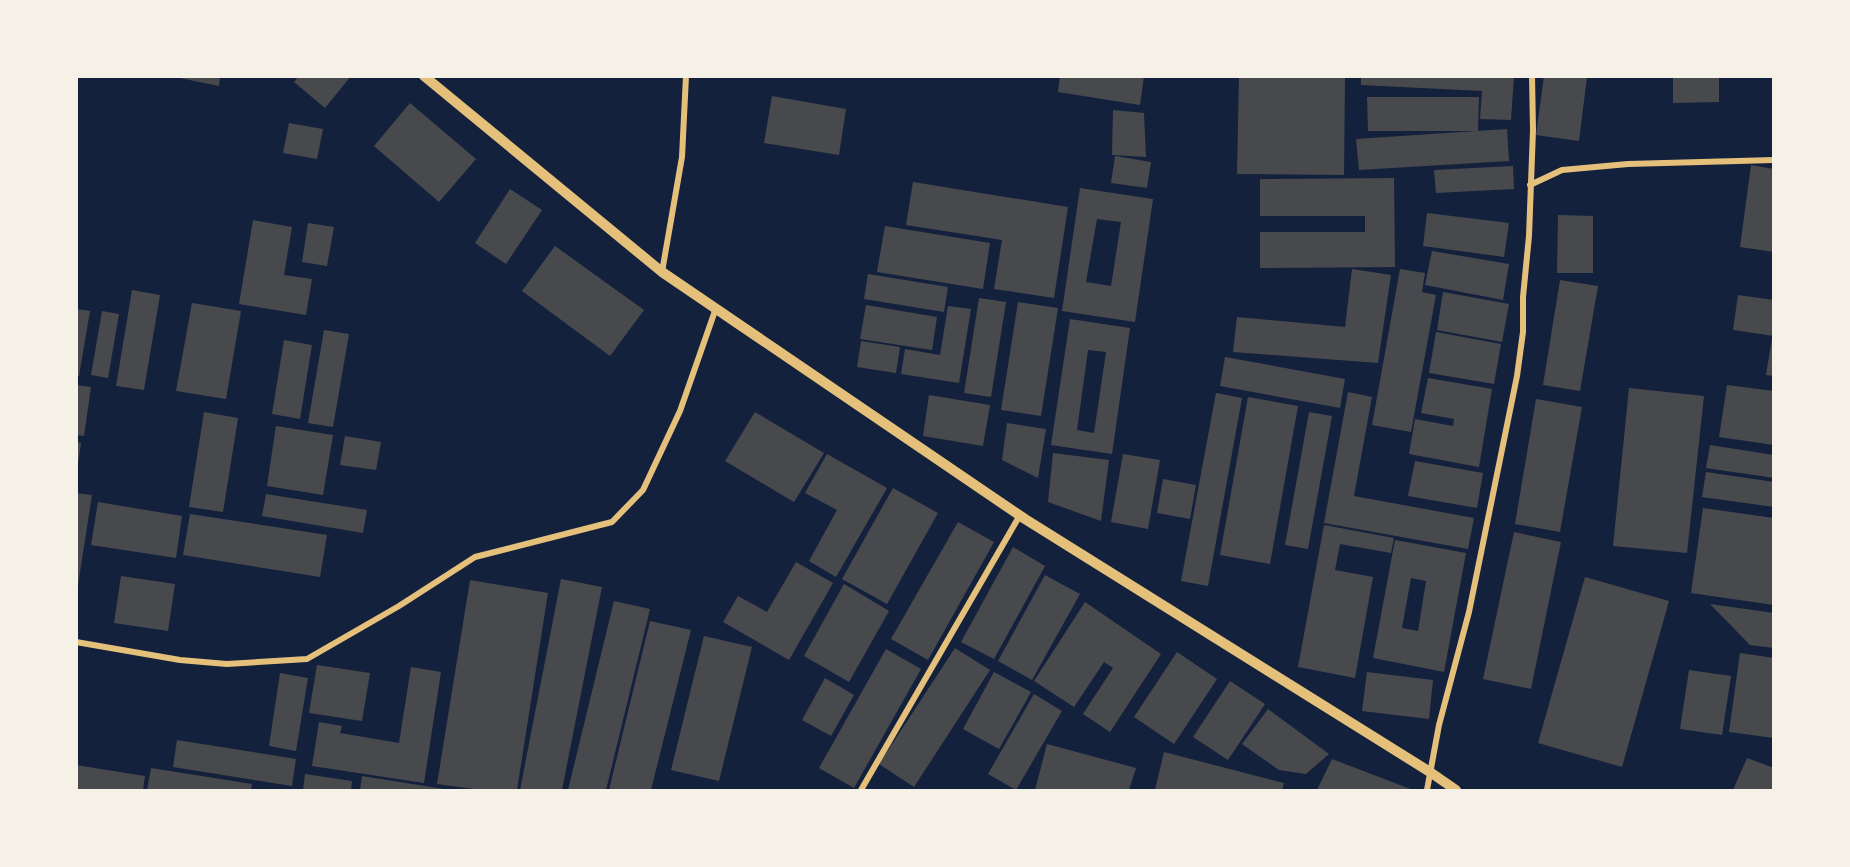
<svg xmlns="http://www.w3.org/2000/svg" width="1850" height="867" font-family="'Varela Round',sans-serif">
	<rect width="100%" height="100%" fill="#14213d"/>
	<g fill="#48494c" fill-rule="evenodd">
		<polygon points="170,76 220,76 219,86"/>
		<polygon points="299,76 351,76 325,108 294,82"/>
		<polygon points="1060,76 1144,76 1140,105 1058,92"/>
		<polygon points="1239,76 1345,76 1344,175 1237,174"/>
		<polygon points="1361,76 1514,76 1511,120 1480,119 1482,91 1361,85"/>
		<polygon points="1544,76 1587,77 1579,141 1536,135"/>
		<polygon points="1673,76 1719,76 1719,102 1673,103"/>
		<polygon points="772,96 846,109 839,155 764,143"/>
		<polygon points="1367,97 1479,97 1478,131 1368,131"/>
		<polygon points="410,103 476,159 439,202 374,146"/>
		<polygon points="1113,110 1144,113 1146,157 1112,155"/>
		<polygon points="289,123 323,129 317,159 283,153"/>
		<polygon points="1507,129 1509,161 1359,170 1356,139"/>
		<polygon points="1115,156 1151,162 1147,188 1111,183"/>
		<polygon points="1751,165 1774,169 1774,252 1740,247"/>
		<polygon points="1513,166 1514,189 1436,193 1434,170"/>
		<polygon points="1394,178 1395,267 1260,268 1260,232 1365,232 1365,216 1260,216 1260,179"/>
		<polygon points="913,182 1068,207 1054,298 994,289 1002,240 906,225"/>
		<path d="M 1080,188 L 1153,199 L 1135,322 L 1062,311 ZM 1097,219 L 1121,222 L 1111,286 L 1086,282 Z"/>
		<polygon points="510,189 542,210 506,264 475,243"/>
		<polygon points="1427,213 1509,223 1504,257 1423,246"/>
		<polygon points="1558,215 1593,216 1593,273 1557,273"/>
		<polygon points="253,220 292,227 284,275 312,279 306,315 239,304"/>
		<polygon points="308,223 334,227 327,266 302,262"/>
		<polygon points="885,226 990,243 983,289 877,272"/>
		<polygon points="555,246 644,310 610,356 522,291"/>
		<polygon points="1432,251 1509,264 1503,300 1425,285"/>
		<polygon points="1352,269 1391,275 1378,363 1233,352 1237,317 1345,327"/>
		<polygon points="1400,269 1425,273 1422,292 1436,295 1411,432 1372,425"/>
		<polygon points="868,274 948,287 944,312 864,299"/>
		<polygon points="1560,280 1598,286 1580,391 1543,385"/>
		<polygon points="132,290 160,295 144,390 116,386"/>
		<polygon points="1443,292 1509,304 1502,342 1437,330"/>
		<polygon points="1738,295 1774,300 1774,336 1733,330"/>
		<polygon points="979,298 1006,302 991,397 964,393"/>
		<polygon points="1018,302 1058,308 1041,416 1001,410"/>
		<polygon points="192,303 241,311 226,399 176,391"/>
		<polygon points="866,305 937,317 932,350 860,339"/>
		<polygon points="948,306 971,309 959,383 901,374 905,349 940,355"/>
		<polygon points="76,309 90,311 79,376 76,376"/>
		<polygon points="102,311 119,314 108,378 91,375"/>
		<path d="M 1070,319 L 1130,328 L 1112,454 L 1051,445 ZM 1088,350 L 1106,352 L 1094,433 L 1077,430 Z"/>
		<polygon points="324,330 349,334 333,427 308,423"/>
		<polygon points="1436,332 1501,344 1494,384 1429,373"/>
		<polygon points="1772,338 1774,338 1774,376 1766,375"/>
		<polygon points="284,340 312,345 300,419 272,414"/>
		<polygon points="861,341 900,347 896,373 857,367"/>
		<polygon points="1225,357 1345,379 1340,408 1220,386"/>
		<polygon points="1428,378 1492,389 1479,467 1409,454 1415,419 1453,426 1454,419 1421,413"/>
		<polygon points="76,385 91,387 84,436 76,435"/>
		<polygon points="1727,385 1774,391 1774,445 1719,437"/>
		<polygon points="1629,388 1704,396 1687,553 1613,546"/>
		<polygon points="1348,392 1372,397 1354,496 1474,518 1468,549 1324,523"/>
		<polygon points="1216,393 1242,398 1208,586 1181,581"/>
		<polygon points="929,395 990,405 983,446 923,436"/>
		<polygon points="1248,397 1298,406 1270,564 1220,555"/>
		<polygon points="1536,399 1582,407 1560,532 1515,524"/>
		<polygon points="204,412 238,418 223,512 189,507"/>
		<polygon points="755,412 824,453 794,502 725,461"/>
		<polygon points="1309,412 1332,416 1308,549 1285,545"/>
		<polygon points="1007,423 1046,429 1038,478 1002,460"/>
		<polygon points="276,426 333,435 323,495 267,486"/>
		<polygon points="345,436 381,442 376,470 340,465"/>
		<polygon points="76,442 81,443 78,464 76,464"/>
		<polygon points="1710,445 1774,455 1774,478 1706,468"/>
		<polygon points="1053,453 1109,460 1101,521 1048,502"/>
		<polygon points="827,454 887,488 836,577 809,561 837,510 805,493"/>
		<polygon points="1123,454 1160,460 1148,529 1111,522"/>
		<polygon points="1415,461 1483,473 1477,508 1408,496"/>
		<polygon points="1706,472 1774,482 1774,507 1702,497"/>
		<polygon points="1163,479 1196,485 1190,519 1157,513"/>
		<polygon points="893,488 938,513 887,604 842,579"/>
		<polygon points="76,493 92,495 78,585 76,585"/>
		<polygon points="266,494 367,510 363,533 262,516"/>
		<polygon points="98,502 182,516 176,558 91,545"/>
		<polygon points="1703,508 1774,518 1774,605 1691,593"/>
		<polygon points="190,514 327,535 320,577 183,555"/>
		<polygon points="958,522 994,542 928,660 891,639"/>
		<polygon points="1324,525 1394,538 1391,553 1340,544 1335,570 1373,577 1355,678 1298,667"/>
		<polygon points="1514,532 1561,542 1531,689 1483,679"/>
		<path d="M 1395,540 L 1466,553 L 1444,672 L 1373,658 ZM 1411,578 L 1426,581 L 1418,631 L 1402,628 Z"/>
		<polygon points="1013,547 1045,566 994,659 961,642"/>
		<polygon points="796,562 833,583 789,660 723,622 738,596 767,612"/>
		<polygon points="1045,575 1080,594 1032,680 998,661"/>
		<polygon points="121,576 175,584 168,631 114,623"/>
		<polygon points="1585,577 1669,601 1622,767 1538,743"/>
		<polygon points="561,579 602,587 562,790 520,790"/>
		<polygon points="470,580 548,593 517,790 481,790 437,784"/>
		<polygon points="844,584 889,611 849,682 804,656"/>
		<polygon points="614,601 650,609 606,790 568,790"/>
		<polygon points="1085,602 1161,654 1110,732 1083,714 1113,668 1104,662 1074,707 1034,681"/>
		<polygon points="1710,604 1774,613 1774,648 1750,645"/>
		<polygon points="650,621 691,630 651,790 609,790"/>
		<polygon points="704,636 752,647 719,781 671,770"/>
		<polygon points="955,648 990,670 914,787 879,764"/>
		<polygon points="886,649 921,669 854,788 819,768"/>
		<polygon points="1177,652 1217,679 1174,744 1134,717"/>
		<polygon points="1740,653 1774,658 1774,738 1729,732"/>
		<polygon points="317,665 370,673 362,721 309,713"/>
		<polygon points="411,667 441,672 424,783 312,766 319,722 342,726 340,733 399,743"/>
		<polygon points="1689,670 1731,676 1722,735 1680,729"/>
		<polygon points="994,672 1031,692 999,749 963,729"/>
		<polygon points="1367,672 1433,680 1429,719 1362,711"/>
		<polygon points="280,673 308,678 296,751 269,746"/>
		<polygon points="825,678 854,695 831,736 802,720"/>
		<polygon points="1230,681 1265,704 1228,760 1193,737"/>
		<polygon points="1034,694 1062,711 1016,790 988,774"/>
		<polygon points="1268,709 1329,754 1306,774 1279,770 1242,744"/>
		<polygon points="177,740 296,759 292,786 173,767"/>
		<polygon points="1047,744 1136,768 1129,790 1035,790"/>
		<polygon points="1164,752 1284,783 1282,790 1155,790"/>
		<polygon points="1747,758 1774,768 1774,790 1733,790"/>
		<polygon points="1332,759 1413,790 1317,790"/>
		<polygon points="76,765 145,776 143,790 76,790"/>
		<polygon points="151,768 252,784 251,790 147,790"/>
		<polygon points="305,774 352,781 351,790 303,790"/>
		<polygon points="362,776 444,789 444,790 360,790"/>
	</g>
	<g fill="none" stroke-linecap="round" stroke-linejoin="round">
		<g stroke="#e5c07b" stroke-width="6">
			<polyline points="1530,185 1562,170 1628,164 1774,160"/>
			<polyline points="662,272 682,157 686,76"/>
			<polyline points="76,642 180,660 227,664 307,659 399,606 475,557 612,522 643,490 680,411 716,308"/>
			<polyline points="861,790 1020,515"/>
			<polyline points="1427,790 1439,725 1469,612 1517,376 1523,332 1523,297 1529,236 1533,130 1532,76"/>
		</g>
		<polyline stroke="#e5c07b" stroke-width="10" points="424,76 662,272 1025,519 1430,772 1456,790"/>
	</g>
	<rect width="1850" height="867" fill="none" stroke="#f6f1e7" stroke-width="156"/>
</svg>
